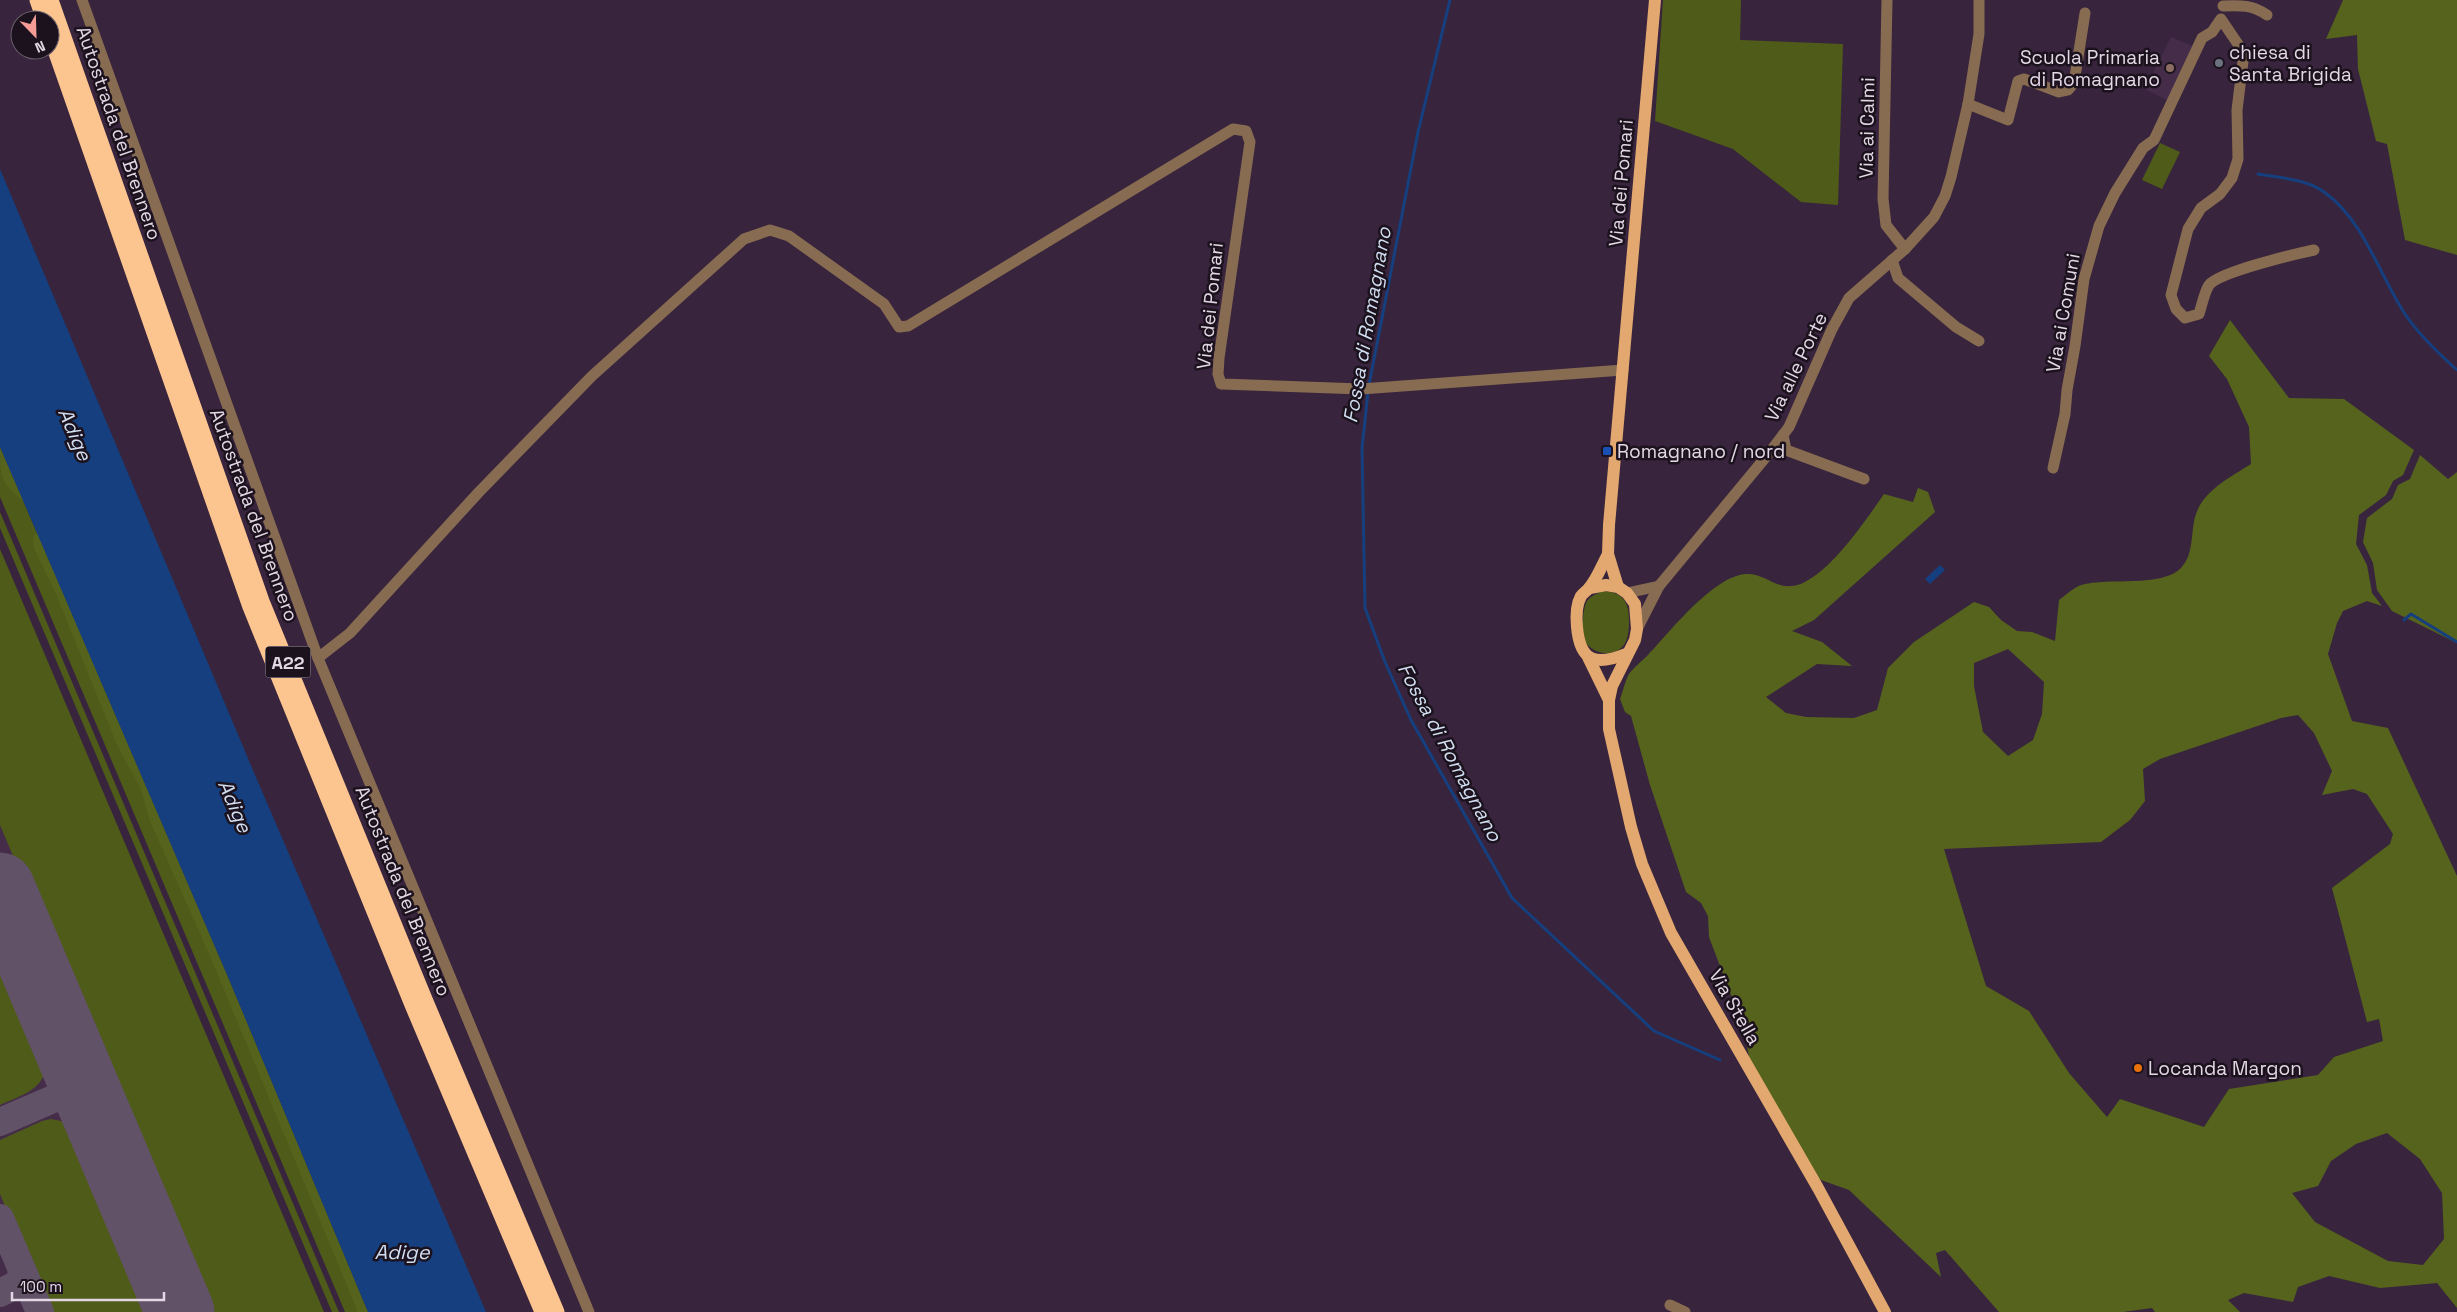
<svg xmlns="http://www.w3.org/2000/svg" width="2457" height="1312" font-family="'Space Grotesk',sans-serif">
	<rect width="100%" height="100%" fill="#38253d"/>
	<g fill="#452d4a">
		<polygon points="2171,37 2195,47 2169,101 2145,89"/>
		<polygon points="0,555 322,1312 0,1312"/>
	</g>
	<g fill="#4f5b18">
		<polygon points="1663,0 1741,0 1740,40 1843,44 1838,205 1801,202 1733,149 1655,121"/>
		<polygon points="2160,143 2180,152 2162,189 2142,180"/>
		<polygon points="0,447 228,977 368,1312 345,1312 0,497"/>
		<polygon points="0,512 339,1312 332,1312 0,528"/>
		<polygon points="0,549 324,1312 206,1312 0,825"/>
		<path d="M 1603,591 C 1622,592 1629,601 1629,620 C 1629,627 1629,636 1625,643 C 1617,658 1595,655 1586,643 C 1581,635 1582,610 1587,601 C 1591,596 1597,593 1603,591 Z"/>
		<path d="M 0,950 L 46,1058 C 48,1089 24,1094 0,1105 Z"/>
		<polygon points="51,1119 61,1121 78,1134 154,1312 49,1312 0,1194 0,1140 42,1121"/>
	</g>
	<g fill="#56631d" fill-rule="evenodd">
		<polygon points="2343,0 2457,0 2457,255 2405,240 2387,144 2376,141 2358,69 2357,35 2326,39"/>
		<path d="M 2230,320 L 2289,398 L 2344,399 L 2414,450 L 2403,475 L 2393,481 L 2386,495 L 2359,515 L 2356,544 L 2367,565 L 2372,593 L 2382,606 L 2367,601 L 2343,611 L 2337,623 L 2328,654 L 2352,721 L 2388,728 L 2457,876 L 2457,1308 L 2437,1283 L 2380,1288 L 2329,1276 L 2298,1287 L 2293,1302 L 2244,1293 L 2228,1300 L 2240,1312 L 2155,1312 L 2152,1308 L 2123,1312 L 1999,1312 L 1945,1250 L 1936,1253 L 1941,1277 L 1849,1190 L 1818,1179 L 1749,1057 L 1744,1029 L 1709,937 L 1708,916 L 1701,903 L 1686,892 L 1650,785 L 1631,716 L 1625,712 L 1620,699 C 1623,691 1625,681 1629,674 C 1634,667 1642,661 1648,655 C 1669,633 1713,576 1746,574 C 1768,573 1777,594 1803,583 C 1834,568 1865,521 1884,494 L 1913,502 L 1918,488 L 1928,492 L 1935,512 L 1814,620 L 1792,631 L 1822,642 L 1852,666 L 1817,664 L 1766,697 L 1786,713 L 1806,717 L 1854,718 L 1877,710 L 1888,668 L 1914,642 L 1974,602 L 1989,607 L 2001,620 L 2017,631 L 2032,632 L 2055,641 L 2059,600 C 2066,595 2073,588 2081,585 C 2109,577 2161,588 2181,568 C 2195,553 2190,531 2196,514 C 2204,490 2231,477 2251,464 L 2249,427 L 2227,379 L 2209,356 ZM 2008,649 L 2044,682 L 2042,714 L 2033,740 L 2008,756 L 1983,732 L 1974,686 L 1974,663 ZM 2298,715 L 2314,733 L 2332,771 L 2322,795 L 2353,789 L 2367,794 L 2393,834 L 2390,844 L 2332,888 L 2367,1022 L 2379,1019 L 2383,1041 L 2334,1057 L 2318,1075 L 2229,1089 L 2204,1127 L 2120,1099 L 2107,1117 L 2069,1073 L 2029,1011 L 1986,986 L 1944,849 L 2101,842 L 2130,820 L 2145,801 L 2143,769 L 2160,759 L 2281,718 ZM 2387,1133 L 2420,1159 L 2442,1193 L 2444,1239 L 2423,1265 L 2388,1261 L 2315,1222 L 2292,1193 L 2318,1186 L 2331,1161 L 2356,1144 Z"/>
		<path d="M 0,447 L 24,502 C 0,483 0,476 0,447 Z"/>
		<polygon points="2420,455 2448,479 2457,472 2457,643 2392,611 2377,590 2373,563 2363,542 2367,518 2392,499 2398,485 2410,479"/>
		<polygon points="37,532 228,977 368,1312 358,1312 210,956 150,821 141,789 118,747 56,594 34,548 33,537"/>
	</g>
	<g fill="#153f7f">
		<polygon points="0,169 255,775 486,1312 368,1312 228,977 0,447"/>
		<polygon points="1940,565 1945,570 1930,584 1925,579"/>
	</g>
	<g fill="none" stroke-linecap="round" stroke-linejoin="round">
		<g stroke="#153f7f" stroke-width="3">
			<path d="M 2258,174 C 2280,178 2306,179 2324,192 C 2363,219 2380,276 2405,314 C 2419,335 2438,353 2457,370"/>
			<polyline points="1369,385 1418,132 1450,0"/>
			<polyline points="1368,392 1362,448 1365,608 1385,662 1411,720 1512,898 1654,1031 1720,1060"/>
			<polyline points="2404,620 2411,614 2457,642"/>
		</g>
		<g stroke="#625267" stroke-width="28">
			<polyline points="67,1093 83,1095 92,1104"/>
			<polyline points="0,1122 67,1093 73,1088 77,1079 69,1050"/>
			<polyline points="0,1218 40,1312"/>
			<polyline points="0,1293 20,1283 22,1270"/>
		</g>
		<polyline stroke="#625267" stroke-width="69" points="0,887 180,1312"/>
		<g stroke="#886c51" stroke-width="11">
			<polyline points="82,0 318,658 589,1312"/>
			<polyline points="1887,0 1883,199 1886,225 1905,249"/>
			<path d="M 2223,6 C 2240,5 2253,5 2267,15"/>
			<polyline points="1968,104 2008,120 2018,81 2024,79 2059,92 2068,90 2074,83 2085,13"/>
			<polyline points="1892,260 1898,278 1956,327 1979,341"/>
			<polyline points="1783,435 1786,450 1864,479"/>
			<path d="M 2053,468 L 2065,414 L 2067,390 L 2075,346 L 2084,279 L 2099,226 L 2115,193 L 2143,148 L 2154,140 L 2202,38 L 2212,32 L 2221,19 L 2244,53 L 2237,110 L 2238,159 L 2232,178 L 2220,194 L 2201,208 L 2188,229 L 2171,295 L 2176,309 L 2185,318 L 2199,314 C 2202,305 2204,293 2209,285 C 2219,272 2295,254 2314,250"/>
			<polyline points="1627,593 1659,586"/>
			<polyline points="1637,629 1659,586 1770,452 1789,427 1832,329 1849,298 1905,249 1934,217 1945,196 1951,177 1968,104 1979,34 1979,0"/>
			<polyline points="318,658 350,633 479,492 592,376 744,239 770,230 789,236 884,304 899,327 908,326 1233,129 1246,131 1250,142 1219,358 1218,374 1221,384 1361,389 1623,370"/>
			<polyline points="1670,1305 1685,1312"/>
		</g>
		<g stroke="#e3a86f" stroke-width="12">
			<path d="M 1608,554 C 1602,565 1597,579 1589,588 C 1587,591 1583,593 1581,596 C 1576,605 1576,617 1577,627 C 1580,662 1596,666 1626,654"/>
			<polyline points="1618,587 1608,554 1609,525 1655,0"/>
			<polyline points="1590,588 1606,585 1618,587 1627,593 1635,604 1637,629 1635,640 1612,686 1609,700 1609,729 1631,827 1642,864 1671,933 1818,1188 1885,1312"/>
			<polyline points="1588,657 1609,700"/>
		</g>
		<g stroke="#fcc48e" stroke-width="15">
			<polyline points="37,0 44,20"/>
			<polyline points="51,0 262,601 425,999 557,1312"/>
			<polyline points="50,36 250,607 412,1005 542,1312"/>
		</g>
	</g>
	<circle fill="#6b7280" stroke="#1b121d" stroke-width="2" cx="2219" cy="63" r="5"/>
	<circle fill="#8d6e63" stroke="#1b121d" stroke-width="2" cx="2170" cy="68" r="5"/>
	<rect fill="#1a4fb4" stroke="#1b121d" stroke-width="2" x="1602" y="446" width="10" height="10" rx="2.5"/>
	<circle fill="#e8710a" stroke="#1b121d" stroke-width="2" cx="2138" cy="1068" r="5"/>
	<g text-anchor="middle" dominant-baseline="central" stroke-width="5" stroke-linejoin="round" paint-order="stroke">
		<rect fill="#1b121d" stroke="#a79caa" stroke-width="1" x="265.5" y="646.5" width="45" height="31" rx="4"/>
		<g font-size="18" font-weight="bold" fill="#e3d7e6">
			<text x="288" y="662">A22</text>
		</g>
		<g font-size="19" fill="#e3d7e6" stroke="#1b121d" text-anchor="start">
			<text x="2229" y="52">chiesa di<tspan x="2229" dy="22">Santa Brigida</tspan></text>
			<text x="2160" y="57" text-anchor="end">Scuola Primaria<tspan x="2160" dy="22">di Romagnano</tspan></text>
			<text x="1617" y="451">Romagnano / nord</text>
			<text x="2148" y="1068">Locanda Margon</text>
		</g>
		<g font-size="19" fill="#e3d7e6" stroke="#1b121d">
			<text transform="translate(1867 128) rotate(-89)">Via ai Calmi</text>
			<text transform="translate(119 133) rotate(71)">Autostrada del Brennero</text>
			<text transform="translate(1621 183) rotate(-85)">Via dei Pomari</text>
			<text transform="translate(1210 306) rotate(-84)">Via dei Pomari</text>
			<text transform="translate(2063 313) rotate(-80)">Via ai Comuni</text>
			<text transform="translate(1796 367) rotate(-64)">Via alle Porte</text>
			<text transform="translate(254 515) rotate(70)">Autostrada del Brennero</text>
			<text transform="translate(403 891) rotate(68)">Autostrada del Brennero</text>
			<text transform="translate(1735 1007) rotate(60)">Via Stella</text>
		</g>
		<g font-size="20" font-style="italic" fill="#d1ddf0" stroke="#1b121d">
			<text transform="translate(1367 325) rotate(-80)">Fossa di Romagnano</text>
			<text transform="translate(75 434) rotate(67)">Adige</text>
			<text transform="translate(1450 752) rotate(62)">Fossa di Romagnano</text>
			<text transform="translate(235 806) rotate(67)">Adige</text>
			<text x="402" y="1252">Adige</text>
		</g>
	</g>
	<g transform="translate(35 35) rotate(157)"><circle r="24" fill="#1b121d" stroke="#6b616d"/>
	<path d="M0-4L9 19L0 12L-9 19Z" fill="#f59c96"/>
	<text y="-8" font-size="14" font-weight="bold" text-anchor="middle" fill="#e3d7e6">N</text>
	</g>
	<path d="M12 1292v8h152v-8" fill="none" stroke="#e3d7e6" stroke-width="2.5"/>
	<text x="20" y="1292" font-size="15" fill="#e3d7e6" stroke="#1b121d" stroke-width="4" paint-order="stroke">100 m</text>
</svg>
